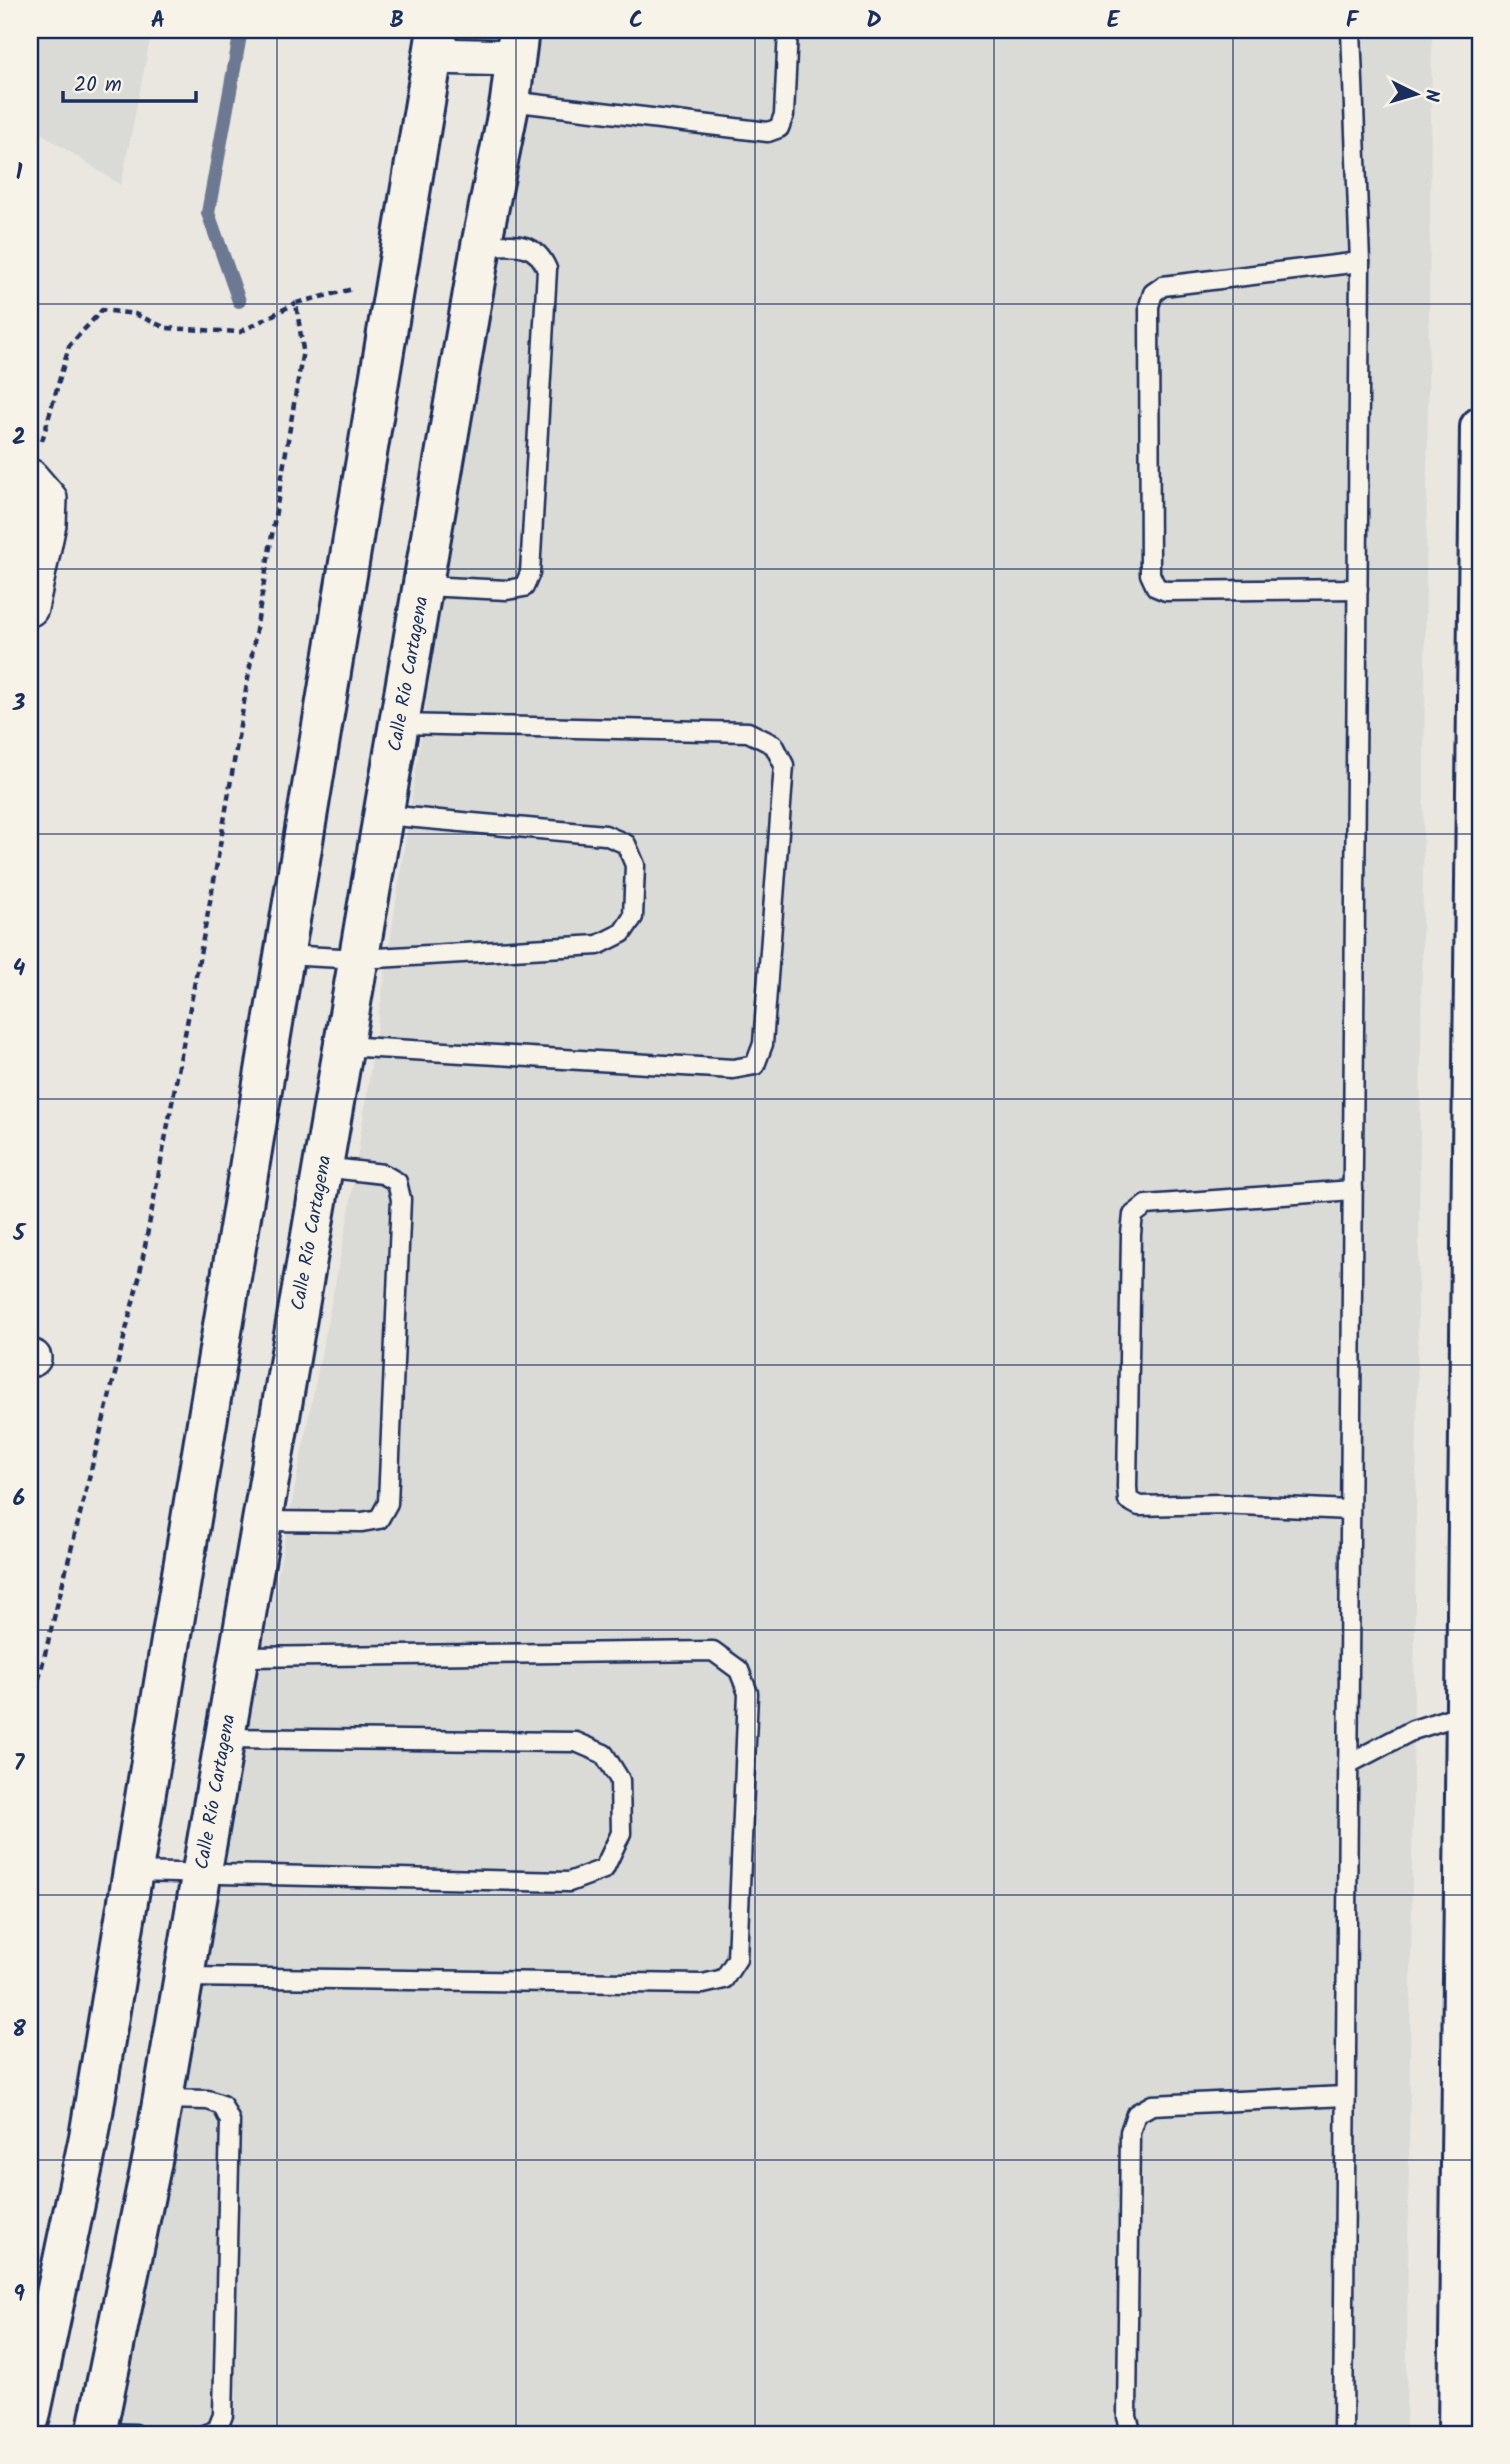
<svg xmlns="http://www.w3.org/2000/svg" width="1510" height="2464" font-family="Kalam,sans-serif">
	<rect width="100%" height="100%" fill="#eae7e0"/>
	<filter id="ink" filterUnits="userSpaceOnUse"><feTurbulence type="fractalNoise" baseFrequency=".0143" numOctaves="2"/><feDisplacementMap in="SourceGraphic" scale="14" xChannelSelector="R" yChannelSelector="G"/><feConvolveMatrix kernelMatrix="1 2 1 2 8 2 1 2 1" color-interpolation-filters="sRGB"/></filter>
	<g filter="url(#ink)">
		<g fill="#dadad6">
			<polygon points="30,30 152,30 121,185 30,126"/>
			<polygon points="534,30 1432,30 1406,2434 104,2434 196,1990 348,1218 484,321"/>
		</g>
		<g fill="none" stroke-linecap="round" stroke-linejoin="round">
			<polyline stroke="#6d7892" stroke-width="14" points="239,301 208,213 241,30"/>
			<g stroke="#1b2f5e" stroke-width="23">
				<g id="service">
					<polyline points="510,101 768,132 779,128 784,115 788,30"/>
					<path d="M 424,586 L 507,590 L 524,587 L 530,573 L 547,269 C 534,238 510,246 481,246"/>
					<polyline points="1358,589 1166,591 1156,587 1150,574 1149,306 1153,293 1163,286 1360,262"/>
					<polyline points="284,955 360,959 598,945 622,933 633,917 635,865 626,844 605,835 384,815"/>
					<polyline points="343,1046 733,1069 755,1065 763,1044 784,765 774,745 748,732 400,724"/>
					<polyline points="1349,1510 1218,1504 1139,1506 1128,1500 1127,1487 1131,1234 1133,1215 1146,1205 1353,1190"/>
					<polyline points="263,1521 362,1522 379,1519 388,1503 401,1199 397,1182 383,1174 323,1167"/>
					<polyline points="1348,1764 1413,1730 1466,1713"/>
					<polyline points="132,1872 569,1882 604,1869 621,1833 620,1780 604,1754 576,1742 225,1738"/>
					<polyline points="184,1977 703,1984 724,1979 737,1959 748,1693 739,1670 713,1651 239,1657"/>
					<polyline points="163,2099 208,2100 222,2105 230,2121 223,2415 217,2430 206,2434"/>
					<polyline points="97,2433 135,2434"/>
					<polyline points="1132,2434 1127,2417 1130,2132 1136,2114 1152,2105 1345,2096"/>
					<polyline points="1343,2434 1360,262 1351,30"/>
				</g>
			</g>
			<g stroke="#1b2f5e" stroke-width="40">
				<g id="minor">
					<polyline points="433,56 515,58"/>
					<polyline points="30,477 49,499 48,524 30,608"/>
					<polyline points="30,1357 33,1358"/>
				</g>
			</g>
			<g stroke="#1b2f5e" stroke-width="44">
				<g id="secondary">
					<polyline points="30,2417 89,2137 437,30"/>
					<polyline points="96,2434 153,2156 481,246 510,101 519,30"/>
					<polyline points="1458,2434 1480,427"/>
				</g>
			</g>
			<g stroke="#1b2f5e" stroke-width="4.5" stroke-dasharray="7 5" stroke-linecap="butt">
				<polyline points="42,441 69,346 102,310 135,314 166,328 240,332 296,303"/>
				<polyline points="30,1714 139,1278 215,875 303,350 296,303 353,289"/>
			</g>
			<use href="#service" stroke="#f7f3e8" stroke-width="18"/>
			<use href="#minor" stroke="#f7f3e8" stroke-width="35"/>
			<use href="#secondary" stroke="#f7f3e8" stroke-width="38"/>
		</g>
	</g>
	<path fill="none" stroke="#1b2f5e" stroke-width="2" stroke-opacity="0.55" d="M 277,30 L 277,2434M 516,30 L 516,2434M 755,30 L 755,2434M 994,30 L 994,2434M 1233,30 L 1233,2434M 30,304 L 1480,304M 30,569 L 1480,569M 30,834 L 1480,834M 30,1099 L 1480,1099M 30,1365 L 1480,1365M 30,1630 L 1480,1630M 30,1895 L 1480,1895M 30,2160 L 1480,2160"/>
	<g text-anchor="middle" dominant-baseline="central" stroke-width="5" stroke-linejoin="round" paint-order="stroke">
		<g font-size="19" fill="#1b2f5e" stroke="#f7f3e8">
			<text transform="translate(409 674) rotate(-80)">Calle Río Cartagena</text>
			<text transform="translate(312 1233) rotate(-80)">Calle Río Cartagena</text>
			<text transform="translate(216 1792) rotate(-80)">Calle Río Cartagena</text>
		</g>
	</g>
	<rect width="1510" height="2464" fill="none" stroke="#f7f3e8" stroke-width="77"/>
	<g transform="translate(1416 94) rotate(95)" stroke="#f7f3e8" stroke-width="5" paint-order="stroke">
	<path d="M0-5L12 26L0 18L-12 26Z" fill="#1b2f5e"/>
	<text y="-10" font-size="19" font-weight="bold" text-anchor="middle" fill="#1b2f5e">N</text>
	</g>
	<path d="M63 91v10h133v-10" fill="none" stroke="#1b2f5e" stroke-width="3.5"/>
	<text x="74" y="91" font-size="21" fill="#1b2f5e" stroke="#f7f3e8" stroke-width="5" paint-order="stroke">20 m</text>
	<rect x="38" y="38" width="1434" height="2388" fill="none" stroke="#1b2f5e" stroke-width="2.5"/>
	<g font-size="23" text-anchor="middle" font-weight="bold" fill="#1b2f5e">
		<text x="158" y="27">A</text>
		<text x="397" y="27">B</text>
		<text x="636" y="27">C</text>
		<text x="874" y="27">D</text>
		<text x="1113" y="27">E</text>
		<text x="1352" y="27">F</text>
		<text x="19" y="179">1</text>
		<text x="19" y="444">2</text>
		<text x="19" y="710">3</text>
		<text x="19" y="975">4</text>
		<text x="19" y="1240">5</text>
		<text x="19" y="1505">6</text>
		<text x="19" y="1770">7</text>
		<text x="19" y="2036">8</text>
		<text x="19" y="2301">9</text>
	</g>
</svg>
